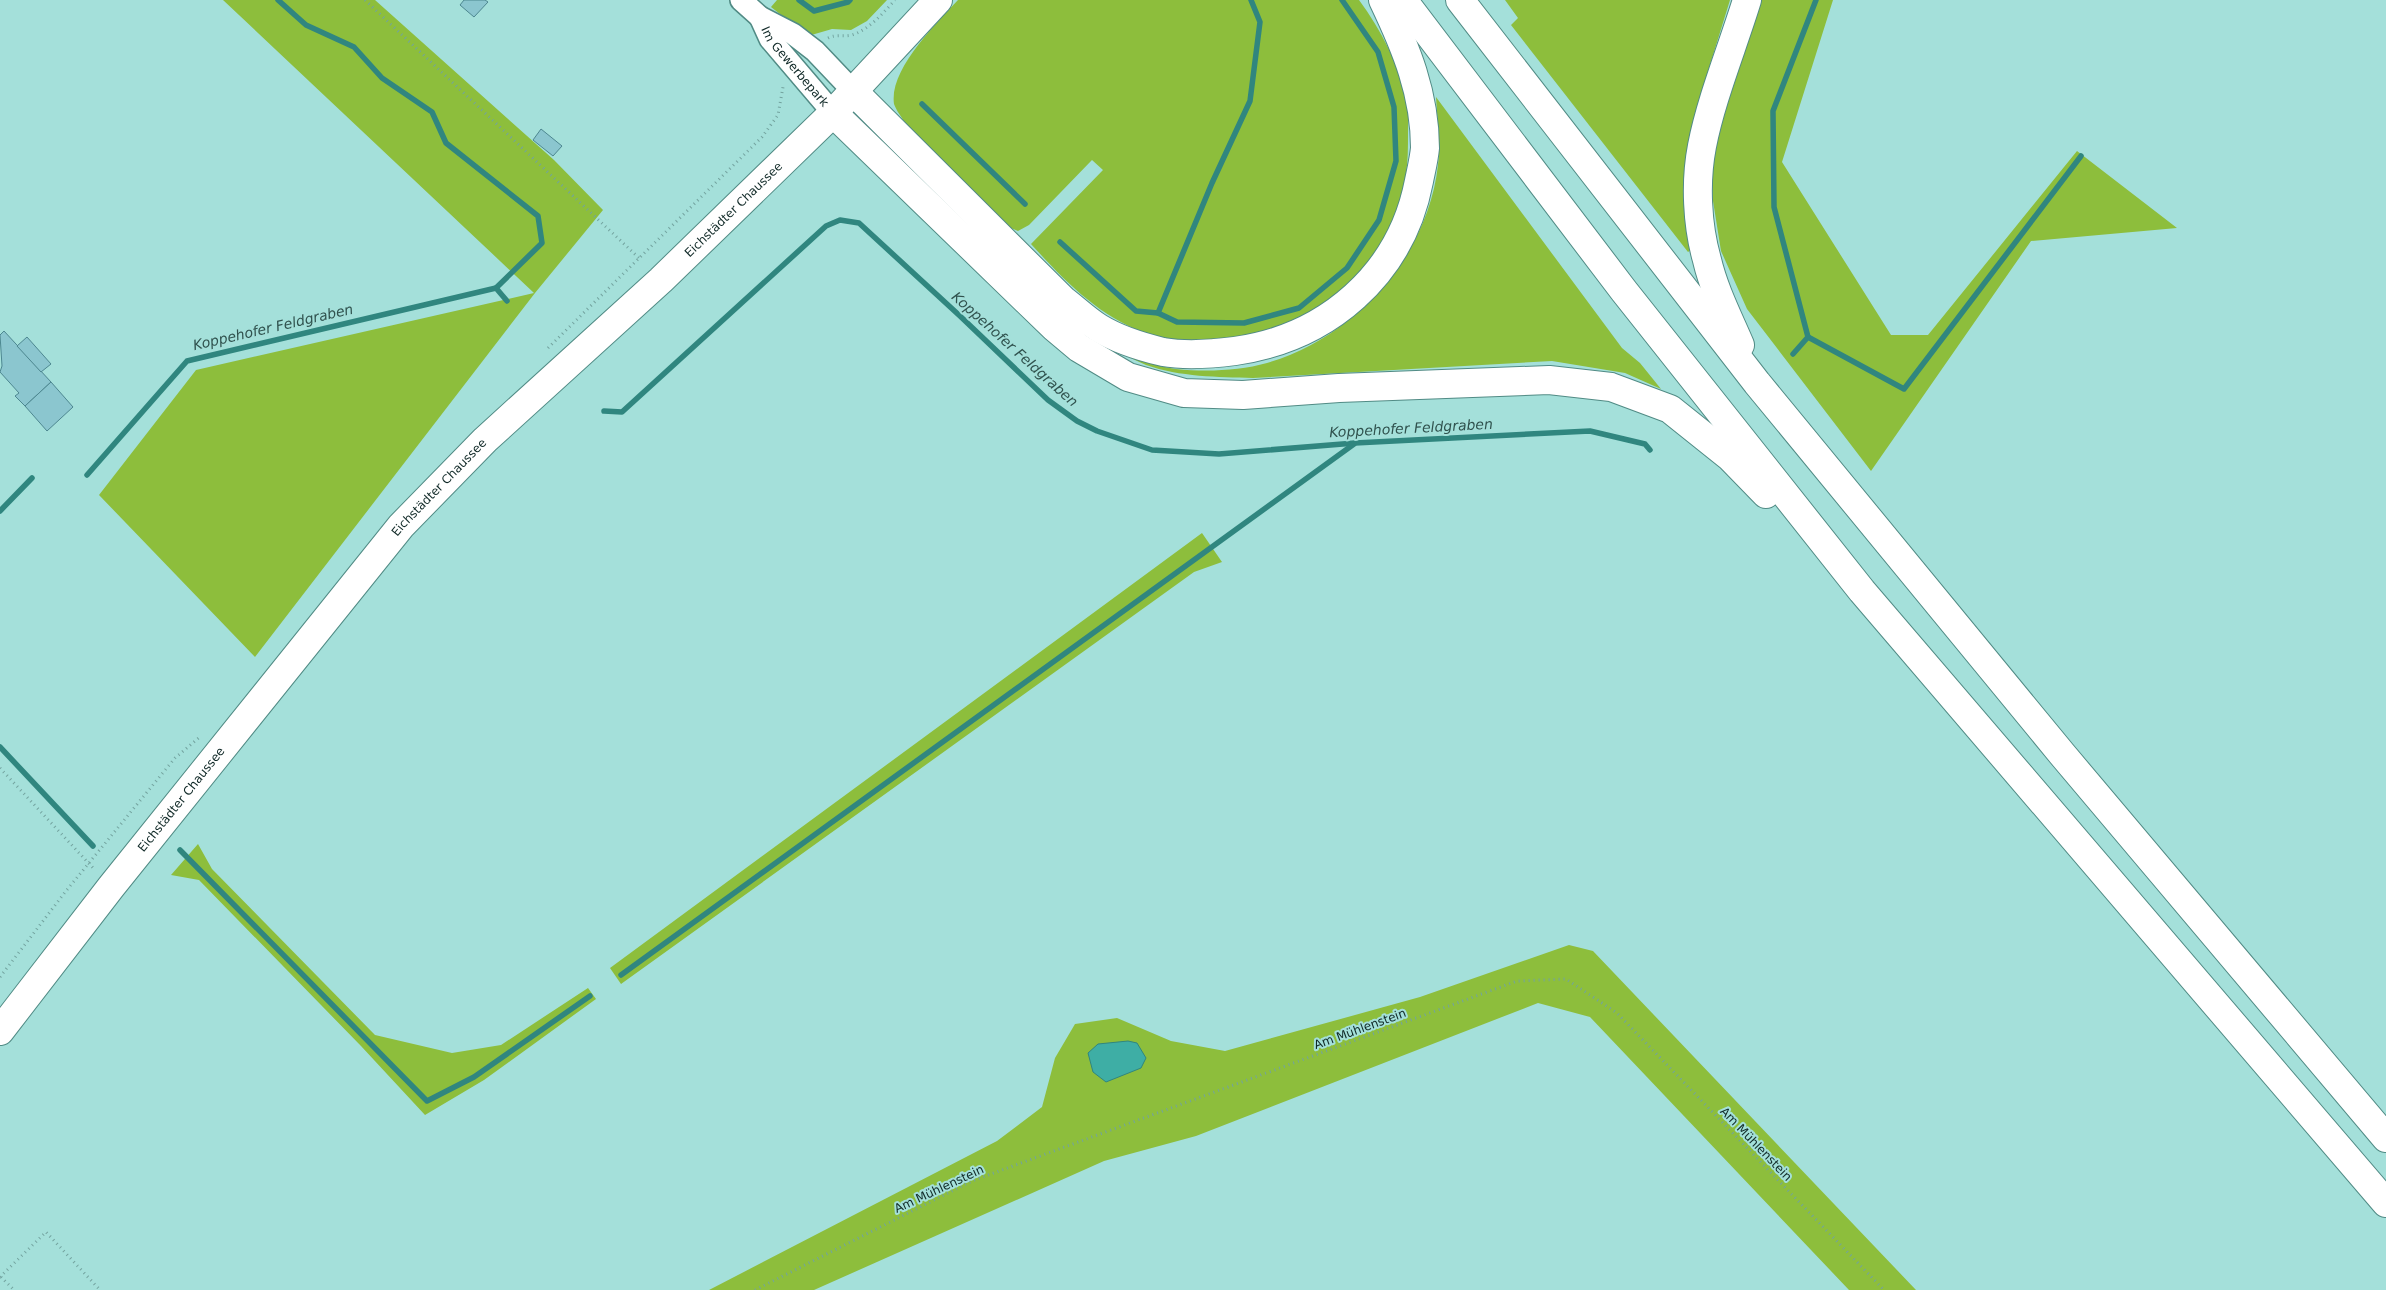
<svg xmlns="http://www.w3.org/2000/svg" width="2386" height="1290" font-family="'DejaVu Sans',sans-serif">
	<rect width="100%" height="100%" fill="#a4e0da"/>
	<g fill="#8dbe3c">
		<polygon points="223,0 375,0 554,160 603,210 535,293 255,657 99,495 196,370 534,293"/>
		<polygon points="777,0 887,0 867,21 851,30 832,29 808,36 771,7"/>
		<path d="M 958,0 L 1359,0 C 1380,28 1401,68 1407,102 C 1409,112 1408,123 1408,133 C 1408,147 1408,161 1406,174 C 1395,259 1316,331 1233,339 C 1204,342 1170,342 1143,332 C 1097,315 1063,279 1031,244 L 1103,170 L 1092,160 L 1029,225 L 1018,231 L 1006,226 L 906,124 C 902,118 896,110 894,104 C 889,69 937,23 958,0 Z"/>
		<polygon points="1505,0 1730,0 1697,107 1688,156 1692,249 1688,252 1511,25 1518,18"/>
		<polygon points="1761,0 1833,0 1782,162 1891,335 1928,335 2077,151 2177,228 2031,241 1871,471 1747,309 1721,251 1713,201 1711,163 1727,106"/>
		<path d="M 1436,97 L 1622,348 L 1640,363 L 1661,389 L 1625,373 L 1552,361 L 1253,378 C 1218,377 1180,377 1146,365 C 1132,359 1118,351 1104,345 C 1127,354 1151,366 1176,369 C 1205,372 1239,371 1267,363 C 1354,338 1428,256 1438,165 C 1441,143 1437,119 1436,97 Z"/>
		<polygon points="1202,533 1222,562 1194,572 621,984 610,968"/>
		<polygon points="198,844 212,869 375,1035 452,1053 501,1045 588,988 596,999 484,1080 425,1115 361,1046 199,880 171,875"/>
		<polygon points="1569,945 1593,951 1916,1290 1849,1290 1590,1017 1538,1003 1196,1136 1104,1161 814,1290 709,1290 997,1141 1042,1107 1055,1058 1075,1024 1117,1018 1171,1041 1225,1051 1420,997"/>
	</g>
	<polygon fill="#3eaea5" stroke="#30867f" points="1128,1041 1137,1043 1146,1058 1141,1068 1106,1082 1093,1072 1088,1053 1098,1044"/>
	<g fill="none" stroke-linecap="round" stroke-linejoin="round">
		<g stroke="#30867f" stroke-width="5.5">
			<polyline points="278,0 306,25 354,47 382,78 432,112 446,143 538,216 542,243 496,288"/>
			<polyline points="799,0 814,11 848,2 850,0"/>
			<polyline points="922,104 1025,204"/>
			<polyline points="1060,242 1136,311 1158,313 1177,322 1244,323 1299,308 1347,268 1379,220 1396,161 1394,107 1378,52 1342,0"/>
			<polyline points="1158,313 1212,183 1250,101 1260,22 1251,0"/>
			<polyline points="1808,337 1904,389 2081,156"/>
			<polyline points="1793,354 1808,337 1774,207 1773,111 1816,0"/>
			<polyline points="604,411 622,412 826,226 840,220 859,223 960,316 1048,400 1077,421 1097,431 1152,450 1219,454 1355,443 1590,431 1645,444 1650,450"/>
			<polyline points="87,475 187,361 496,288 507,301"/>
			<polyline points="0,511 32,478"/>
			<polyline points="0,747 93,846"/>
			<polyline points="180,850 427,1101 474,1077 590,996"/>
			<polyline points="621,975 1354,444"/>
		</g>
	</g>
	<g fill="#8bc6cf" stroke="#4d8790">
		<polygon points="464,0 485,0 488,2 474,17 460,5"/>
		<polygon points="541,129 562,146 553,156 533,140"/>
		<polygon points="4,331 51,382 25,406 15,396 19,393 0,372 2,366 0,335"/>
		<polygon points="27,337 51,364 41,372 17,346"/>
		<polygon points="51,382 73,407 47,431 25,406"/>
	</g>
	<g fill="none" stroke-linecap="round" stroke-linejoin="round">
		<g stroke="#518b85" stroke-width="24">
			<g id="street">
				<polyline points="741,0 760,17 793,34 815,51 853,91"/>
				<path id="s1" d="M 760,17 L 770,39 L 833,113"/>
			</g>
		</g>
		<g stroke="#518b85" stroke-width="30">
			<g id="secondary">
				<path id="s2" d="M 0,1031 L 111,887 L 401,526 L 485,440 L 661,280 L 833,113 L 938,0"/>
			</g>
		</g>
		<g stroke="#518b85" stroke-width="30">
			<g id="highway">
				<polyline points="1403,0 1624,291 1862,591 2386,1203"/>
				<polyline points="1460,0 1757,383 2062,754 2386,1138"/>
				<path d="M 853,91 L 1063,300 C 1075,309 1086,320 1099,328 C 1117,339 1142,347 1163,352 C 1186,356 1212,354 1235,351 C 1327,338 1401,275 1419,181 C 1421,171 1424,159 1425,148 C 1425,94 1406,48 1383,0"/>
				<polyline points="833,113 1054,327 1079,348 1128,377 1184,393 1243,395 1339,388 1549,380 1611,387 1670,409 1730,457 1766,494"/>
				<path d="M 1740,345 C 1728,317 1714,290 1707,260 C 1697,225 1695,182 1702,146 C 1711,99 1733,46 1747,0"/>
			</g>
		</g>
		<g stroke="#73a39f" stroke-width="3" stroke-dasharray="1 4" stroke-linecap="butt">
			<polyline points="365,0 639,258"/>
			<path d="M 828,38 C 836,34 843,37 852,35 C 870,29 883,13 895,0"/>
			<polyline points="548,348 762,137 778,115 783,87"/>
			<polyline points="0,768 95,870"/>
			<polyline points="0,977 66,891 175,758 201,736"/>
			<polyline points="0,1277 46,1232 100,1290"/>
			<polyline points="1,1277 14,1290"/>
			<polyline points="755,1290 972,1181 1517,981 1566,979 1617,1013 1884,1290"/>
		</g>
		<use href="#street" stroke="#fff" stroke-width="21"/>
		<use href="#secondary" stroke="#fff" stroke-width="28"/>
		<use href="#highway" stroke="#fff" stroke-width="28"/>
	</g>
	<g text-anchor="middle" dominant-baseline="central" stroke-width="4" stroke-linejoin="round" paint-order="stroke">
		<g font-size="12" fill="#102927" stroke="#a4e0da">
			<text stroke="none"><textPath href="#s1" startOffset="61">Im Gewerbepark</textPath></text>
			<text stroke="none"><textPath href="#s2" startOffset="1104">Eichstädter Chaussee</textPath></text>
			<text stroke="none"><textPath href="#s2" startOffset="699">Eichstädter Chaussee</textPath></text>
			<text stroke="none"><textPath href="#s2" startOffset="294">Eichstädter Chaussee</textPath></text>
			<text transform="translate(1360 1029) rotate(-20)">Am Mühlenstein</text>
			<text transform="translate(1756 1144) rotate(46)">Am Mühlenstein</text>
			<text transform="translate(939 1189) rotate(-25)">Am Mühlenstein</text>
		</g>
		<g font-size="14" font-style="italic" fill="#30524e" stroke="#a4e0da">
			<text transform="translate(273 327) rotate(-13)">Koppehofer Feldgraben</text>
			<text transform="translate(1015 349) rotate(42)">Koppehofer Feldgraben</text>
			<text transform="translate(1411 428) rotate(-3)">Koppehofer Feldgraben</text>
		</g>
	</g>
</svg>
